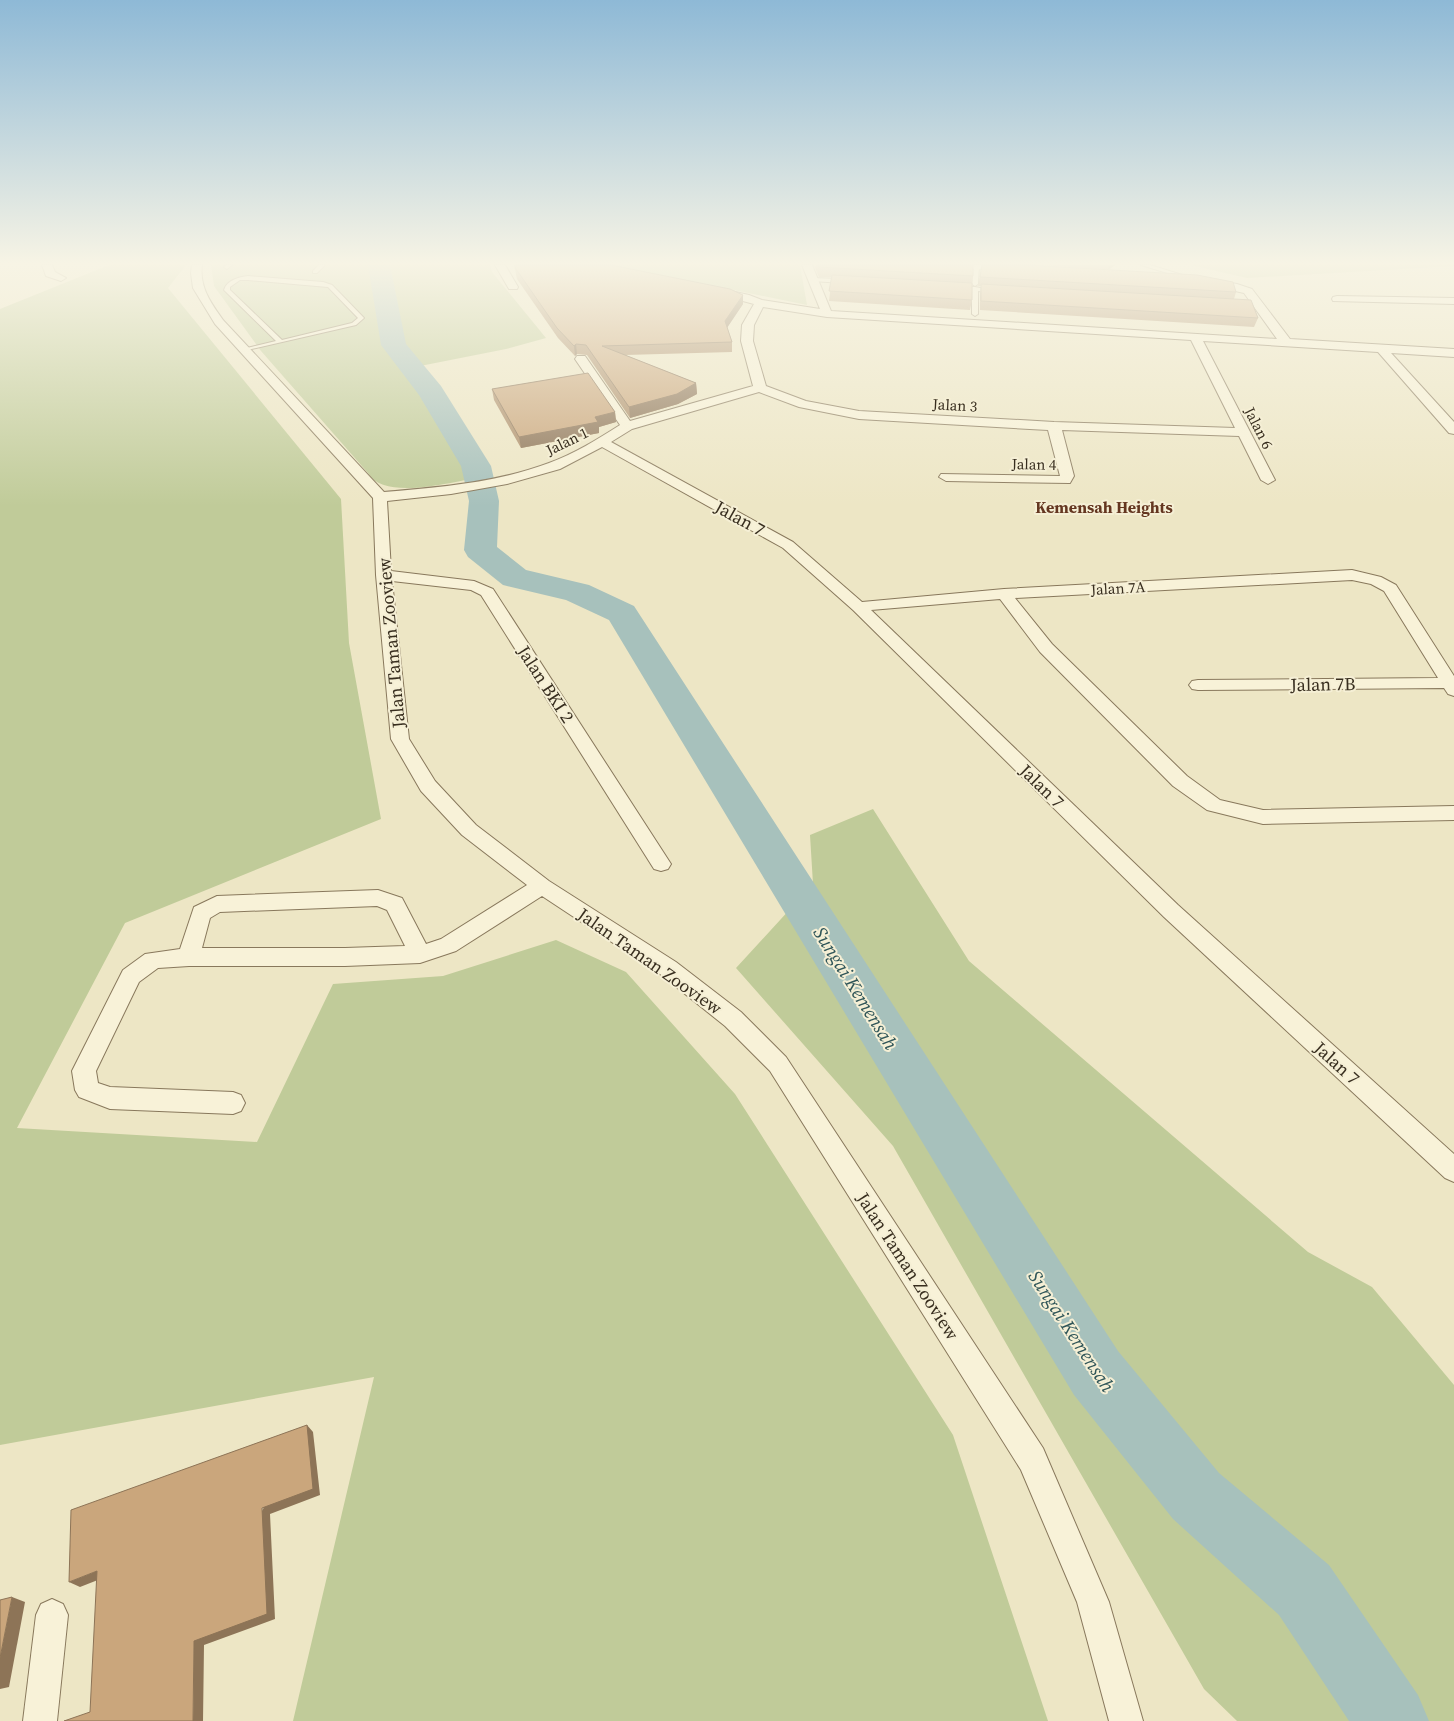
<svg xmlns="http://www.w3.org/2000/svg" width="1454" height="1721" font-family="'Source Serif 4',serif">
	<rect width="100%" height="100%" fill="#ede6c5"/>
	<g fill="#c0cb99">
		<polygon points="109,265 186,265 168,288 341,499 349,643 381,819 125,923 17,1128 257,1142 333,984 443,976 556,940 626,972 735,1094 953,1435 1048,1721 293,1721 374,1377 0,1445 0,309"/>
		<path d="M 211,265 L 490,265 L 492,272 L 546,338 L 506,349 L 405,369 L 461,434 L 484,476 C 457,481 384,502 368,473 L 261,351 L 214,286 Z"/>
		<polygon points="613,265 800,265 807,305"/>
		<polygon points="1190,265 1454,265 1454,266 1247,278"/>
		<polygon points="873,809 969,961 1308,1252 1372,1287 1454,1385 1454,1721 1237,1721 1204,1689 893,1146 736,968 813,884 810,835"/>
	</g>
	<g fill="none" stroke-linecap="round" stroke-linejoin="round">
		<polygon fill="#a7c1bc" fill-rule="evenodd" points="368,265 390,265 406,344 441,386 491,466 499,501 497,547 526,570 589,585 634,606 1118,1351 1219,1473 1329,1565 1418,1695 1429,1721 1349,1721 1279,1615 1173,1519 1074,1395 609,620 566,600 503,585 468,557 464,550 469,501 461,466 419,395 381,345"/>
		<g stroke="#88785c" stroke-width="2">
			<g id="service">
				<polygon points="226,265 232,265 227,269 224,267"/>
				<polygon points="319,265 325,265 317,273 313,273 313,271"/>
				<polygon points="974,265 979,266 978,284 975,286 972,284"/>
				<polygon points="1141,265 1150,265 1192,278 1187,279"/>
				<path d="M 248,276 L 323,282 L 332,285 L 364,318 L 356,325 L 243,351 L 243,349 L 276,341 L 224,290 C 227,280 239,277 248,276 ZM 240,280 L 248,280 L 328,287 L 358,318 L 352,323 L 282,340 L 230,290 L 230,287 Z"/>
				<polygon points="810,278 843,279 846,281 843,283 812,281 810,280"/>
				<polygon points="958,287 975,287 996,291 993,293 978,291 978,314 975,316 972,314 972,291 958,289"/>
			</g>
		</g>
		<g stroke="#88785c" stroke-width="2">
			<g id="minor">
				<polygon points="42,265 52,265 55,272 66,278 61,281 46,276"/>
				<path d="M 192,265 L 202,265 C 199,287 211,303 223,320 L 384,492 C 439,487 496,483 549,463 C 574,454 598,439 620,425 L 575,359 L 577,356 L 585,356 L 630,421 L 753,386 L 741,341 L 742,325 L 754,304 L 713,293 L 712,291 L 717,288 L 749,295 L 762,300 L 820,309 L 802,265 L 812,265 L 831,311 L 1277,339 L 1244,293 L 1204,284 L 1203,282 L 1204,280 L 1208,279 L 1237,284 L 1252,289 L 1290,339 L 1454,349 L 1454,357 L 1391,353 L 1454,422 L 1454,434 L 1449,433 L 1378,352 L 1203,341 L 1275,480 L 1268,484 L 1261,480 L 1239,436 L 1062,430 L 1074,476 L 1070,483 L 946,481 L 939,477 L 941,474 L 1060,476 L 1048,430 L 859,419 L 799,407 L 759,392 L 632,429 L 611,442 L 793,542 L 862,602 L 1004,589 L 1352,570 L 1381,577 L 1396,585 L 1454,676 L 1454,696 L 1448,694 L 1444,688 L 1198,690 L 1192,689 L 1189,685 L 1192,681 L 1198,680 L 1438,678 L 1384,591 L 1371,584 L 1352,580 L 1015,598 L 1052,644 L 1187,776 L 1220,800 L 1263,810 L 1454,806 L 1454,820 L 1263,824 L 1207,810 L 1173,786 L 1040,652 L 1000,599 L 871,610 L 1178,905 L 1454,1154 L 1454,1182 L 1445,1178 L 1164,917 L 853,610 L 783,548 L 602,447 L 560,469 L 507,484 L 451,494 L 387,501 L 391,571 L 474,581 L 493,589 L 671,864 L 668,869 L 661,871 L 654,869 L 481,595 L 471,590 L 392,581 L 409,739 L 435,781 L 476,825 L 549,881 L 676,962 L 741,1012 L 786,1057 L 1043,1448 L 1109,1602 L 1143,1721 L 1109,1721 L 1077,1602 L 1021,1470 L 770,1071 L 725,1026 L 660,974 L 542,896 L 456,951 L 420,963 L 345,966 L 189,966 L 158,968 L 139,982 L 96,1071 L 98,1083 L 110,1087 L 233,1092 L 241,1095 L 245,1103 L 241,1111 L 233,1114 L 110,1109 L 79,1097 L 75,1090 L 72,1071 L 123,970 L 145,954 L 180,949 L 194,907 L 217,896 L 378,890 L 402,898 L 426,944 L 441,939 L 527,885 L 462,835 L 421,791 L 391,739 L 376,575 L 373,498 L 215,324 L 193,288 L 191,273 ZM 763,307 L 827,317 L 1191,340 L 1235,428 L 1054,422 L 859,411 L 806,401 L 766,386 L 753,341 L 754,325 ZM 377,906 L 387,910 L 405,946 L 345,948 L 202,948 L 210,918 L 220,912 Z"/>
				<polygon points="495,265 505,265 518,287 517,289 509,289"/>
				<polygon points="952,265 1009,265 1013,268 1008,271 957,268"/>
				<polygon points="1337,296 1454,298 1454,304 1333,301 1332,299 1333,297"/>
				<polygon points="52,1599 63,1604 68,1615 57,1721 23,1721 36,1615 41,1604"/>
			</g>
		</g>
		<use href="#service" fill="#f8f2d8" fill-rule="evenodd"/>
		<use href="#minor" fill="#f8f2d8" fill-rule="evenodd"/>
	</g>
	<g fill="#ae8f6b">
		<polygon points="514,265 611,265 743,295 743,304 727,327 732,342 732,352 625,355 696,383 697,394 678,404 630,418 587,355 577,354 575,356 558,338 517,279"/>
		<polygon points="816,265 973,265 972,300 970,310 829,301 832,277 819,277 815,268"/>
		<polygon points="982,265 1236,292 1234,299 1258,318 1254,327 980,310 980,293 981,286 978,286"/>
		<polygon points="1046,265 1115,265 1108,270"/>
		<polygon points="492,389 615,412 616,422 599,427 599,433 521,448 494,400"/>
	</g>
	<g fill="#8d7457">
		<polygon points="1109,265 1115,265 1108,270"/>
		<polygon points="743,295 743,304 725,331 725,321"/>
		<polygon points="576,344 577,354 575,356 574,346"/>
		<polygon points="696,383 697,394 678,404 630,418 629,407"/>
		<polygon points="615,412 616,422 599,427 599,433 521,448 519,437"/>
		<polygon points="307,1425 313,1432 320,1495 270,1514 275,1619 204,1645 203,1721 193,1721 194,1641"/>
		<polygon points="97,1571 108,1576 80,1587 69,1582"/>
		<polygon points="12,1597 25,1602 9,1687 0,1689 0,1658"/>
	</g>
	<g fill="#caa67c" stroke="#8d7457">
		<polygon points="515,265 611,265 730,289 743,295 725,321 732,342 602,346 696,383 677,394 629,407 586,345 576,344 574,346 557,328 516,269"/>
		<polygon points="818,265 973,265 973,276 819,267"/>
		<polygon points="982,265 1027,265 1197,275 1233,282 1236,292 980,277"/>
		<polygon points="832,275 972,283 972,300 829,291"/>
		<polygon points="981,284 1251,300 1258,318 981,301"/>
		<polygon points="588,373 615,412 595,417 598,422 519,437 492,389"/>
		<polygon points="307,1425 313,1489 262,1508 267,1614 194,1641 193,1721 64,1721 90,1712 97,1571 69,1582 71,1510"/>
		<polygon points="12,1597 0,1658 0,1600"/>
	</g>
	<linearGradient id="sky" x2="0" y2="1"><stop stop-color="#8eb9d6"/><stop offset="0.52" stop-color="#f7f4e5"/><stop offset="1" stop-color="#f7f4e5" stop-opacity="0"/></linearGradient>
	<rect width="1454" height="506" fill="url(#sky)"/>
	<g text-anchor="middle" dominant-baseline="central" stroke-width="4" stroke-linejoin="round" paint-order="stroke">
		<g font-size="15" fill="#382e1f" stroke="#f5efd5">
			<text transform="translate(955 405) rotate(3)">Jalan 3</text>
			<text transform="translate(1259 428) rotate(63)">Jalan 6</text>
			<text transform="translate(567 441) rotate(-26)">Jalan 1</text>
			<text transform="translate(1034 464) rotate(1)">Jalan 4</text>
			<text transform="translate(1118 588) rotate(-3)">Jalan 7A</text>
		</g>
		<g font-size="16" font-weight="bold" fill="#643620" stroke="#f5efd5">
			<text x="1104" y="507">Kemensah Heights</text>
		</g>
		<g font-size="18" fill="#382e1f" stroke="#f5efd5">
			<text transform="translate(740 518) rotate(29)">Jalan 7</text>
			<text transform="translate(391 643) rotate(-95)">Jalan Taman Zooview</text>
			<text transform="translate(546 684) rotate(57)">Jalan BKI 2</text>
			<text transform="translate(1323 684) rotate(-1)">Jalan 7B</text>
			<text transform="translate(1042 786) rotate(44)">Jalan 7</text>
			<text transform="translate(650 961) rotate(35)">Jalan Taman Zooview</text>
			<text transform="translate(1337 1063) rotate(42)">Jalan 7</text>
			<text transform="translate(908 1266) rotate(57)">Jalan Taman Zooview</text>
		</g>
		<g font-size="19" font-style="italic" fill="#2f5558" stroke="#f5efd5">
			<text transform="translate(856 988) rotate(58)">Sungai Kemensah</text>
			<text transform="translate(1072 1331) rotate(57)">Sungai Kemensah</text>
		</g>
	</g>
</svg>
